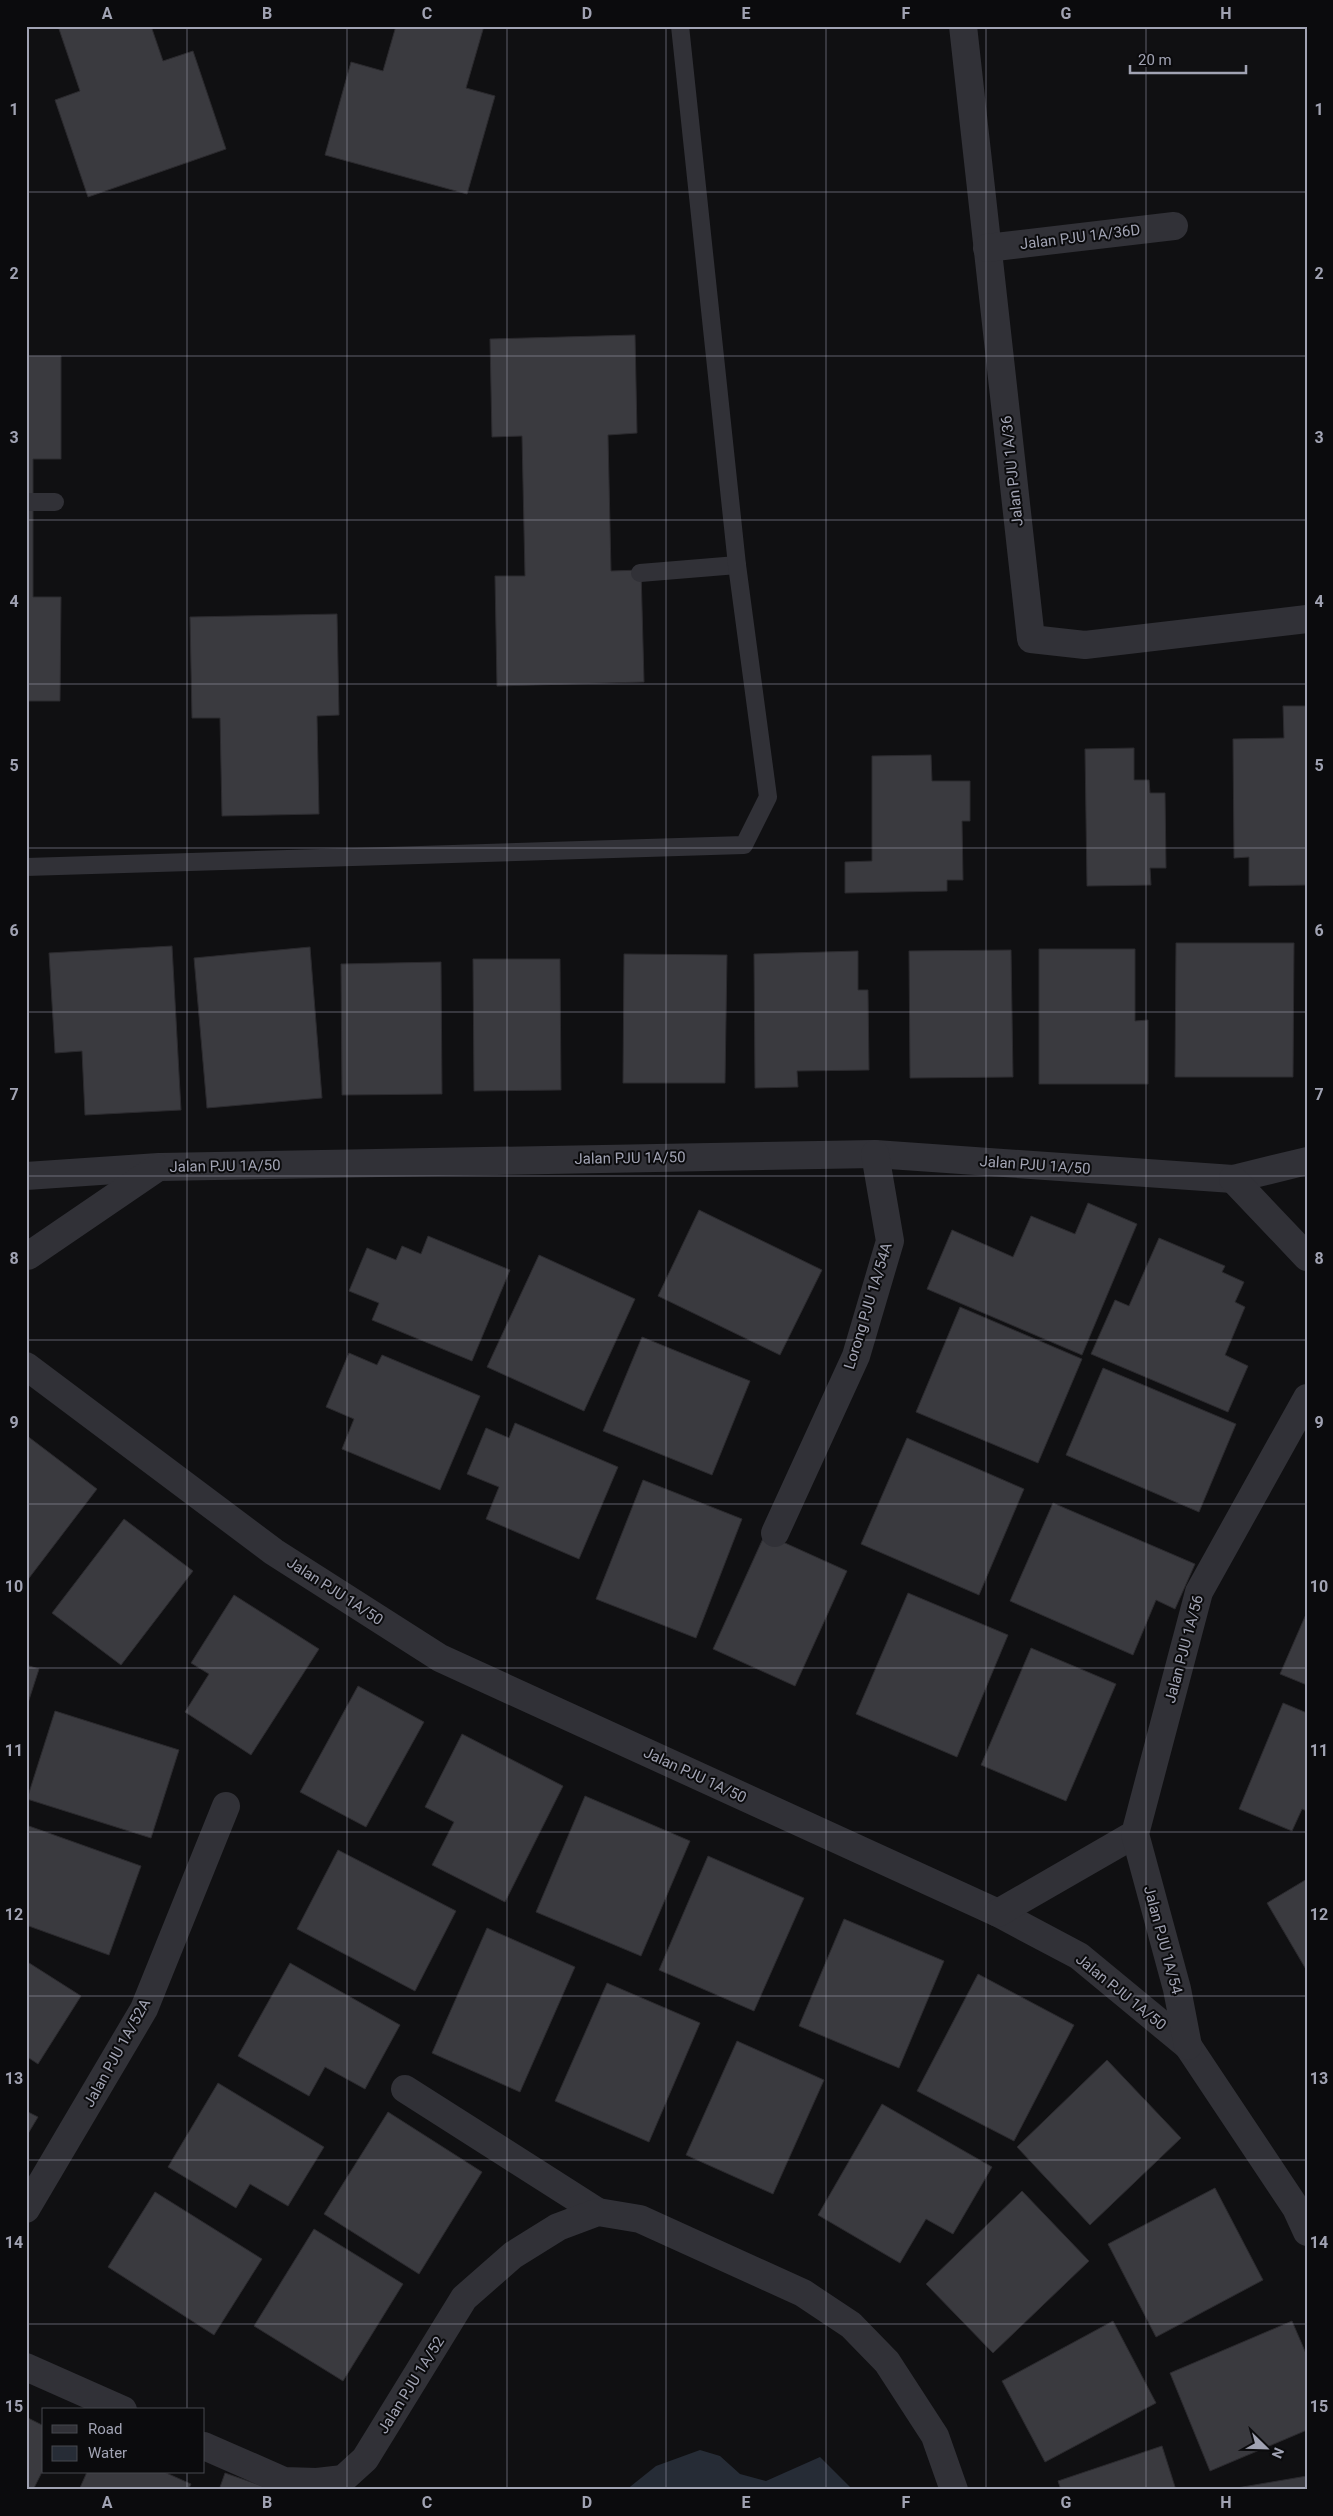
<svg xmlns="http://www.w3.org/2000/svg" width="1333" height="2516" font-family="Roboto,sans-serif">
	<rect width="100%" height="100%" fill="#101012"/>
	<polygon fill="#262c36" points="700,2450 720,2456 740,2474 766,2481 820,2457 853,2490 626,2490 656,2466"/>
	<g fill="#3a3a3f" stroke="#2b2a2e">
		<polygon points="58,26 151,26 163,61 193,51 226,149 88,197 55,100 80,91"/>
		<polygon points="396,26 484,26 466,88 495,96 467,194 325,155 351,62 383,71"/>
		<polygon points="635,335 637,433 608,435 611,571 641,570 644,682 497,686 495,576 525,576 522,436 492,437 490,339"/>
		<polygon points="26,356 61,356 61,459 33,459 33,597 61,597 60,701 26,701"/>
		<polygon points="337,614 339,715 317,716 319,814 222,816 220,718 192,718 190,617"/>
		<polygon points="1283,706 1307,706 1307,885 1249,886 1249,857 1234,858 1233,739 1284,738"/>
		<polygon points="1134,748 1134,780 1149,780 1150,793 1165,793 1166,868 1150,868 1151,885 1087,886 1085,749"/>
		<polygon points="931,755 932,781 970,781 970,821 962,821 963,880 947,880 947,891 845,893 845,862 872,861 872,756"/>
		<polygon points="1176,943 1294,943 1293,1077 1175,1077"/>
		<polygon points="172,946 181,1110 85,1115 82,1051 55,1053 49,953"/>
		<polygon points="310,947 322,1098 207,1108 194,958"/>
		<polygon points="1039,949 1135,949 1135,1021 1148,1020 1148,1084 1039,1084"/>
		<polygon points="1011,950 1013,1077 910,1078 909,951"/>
		<polygon points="858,951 858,990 868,990 869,1070 797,1071 798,1087 755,1088 754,954"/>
		<polygon points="624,954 727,955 725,1083 623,1083"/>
		<polygon points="473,959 560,959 561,1090 474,1091"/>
		<polygon points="441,962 442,1094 342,1095 341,964"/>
		<polygon points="1088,1203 1137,1224 1082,1355 927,1289 952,1230 1013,1257 1031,1216 1075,1234"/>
		<polygon points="699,1210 822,1270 780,1355 658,1296"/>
		<polygon points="428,1236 510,1270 472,1361 372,1320 379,1303 349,1291 367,1248 396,1260 402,1246 421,1254"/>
		<polygon points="1159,1238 1225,1266 1222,1272 1244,1282 1235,1302 1245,1307 1225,1355 1248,1366 1228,1412 1091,1354 1115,1300 1129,1306"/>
		<polygon points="539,1255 635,1299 584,1411 487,1367"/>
		<polygon points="960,1307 1082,1359 1038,1463 916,1412"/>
		<polygon points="642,1337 750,1381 712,1475 603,1431"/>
		<polygon points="349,1353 377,1365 382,1355 480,1396 440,1490 342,1449 354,1419 326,1407"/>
		<polygon points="1103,1368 1236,1424 1199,1512 1066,1455"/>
		<polygon points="515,1423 618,1467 579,1559 486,1519 499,1487 467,1474 486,1428 509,1438"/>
		<polygon points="26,1435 97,1489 26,1582"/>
		<polygon points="907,1438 1024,1489 979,1595 861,1544"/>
		<polygon points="643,1480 742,1519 696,1638 596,1599"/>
		<polygon points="1053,1503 1195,1564 1175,1609 1156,1600 1133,1655 1010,1601"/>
		<polygon points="124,1519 193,1571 121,1665 52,1613"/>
		<polygon points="765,1534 847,1571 795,1686 713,1649"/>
		<polygon points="908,1593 1008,1635 957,1757 856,1714"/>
		<polygon points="234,1595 319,1649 251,1755 185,1712 209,1674 191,1663"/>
		<polygon points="1307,1612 1307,1685 1280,1674"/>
		<polygon points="1031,1648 1116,1684 1066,1801 981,1765"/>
		<polygon points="26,1665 39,1669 26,1709"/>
		<polygon points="358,1686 424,1722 366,1827 300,1792"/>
		<polygon points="1283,1703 1307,1713 1307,1811 1302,1809 1292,1831 1239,1809"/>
		<polygon points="55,1711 179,1750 151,1838 27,1799"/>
		<polygon points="462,1734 563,1786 505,1902 432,1865 454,1822 425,1807"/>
		<polygon points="585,1796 690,1841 641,1956 536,1912"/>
		<polygon points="26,1825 141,1866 109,1955 26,1925"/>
		<polygon points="338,1850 456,1911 415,1991 297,1929"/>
		<polygon points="708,1856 804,1898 754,2011 659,1970"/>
		<polygon points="1307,1879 1307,1971 1267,1903"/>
		<polygon points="844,1919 944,1961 899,2068 799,2026"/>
		<polygon points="487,1928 575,1967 520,2092 432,2053"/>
		<polygon points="26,1961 81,1996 38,2064 26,2056"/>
		<polygon points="290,1963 400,2025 365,2089 325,2067 309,2096 238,2056"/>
		<polygon points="978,1974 1074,2025 1014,2141 917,2091"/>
		<polygon points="607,1983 700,2023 649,2142 555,2101"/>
		<polygon points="737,2041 824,2080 773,2194 686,2155"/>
		<polygon points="1107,2060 1181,2138 1090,2225 1017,2147"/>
		<polygon points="218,2083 324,2147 288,2206 250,2184 236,2208 168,2167"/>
		<polygon points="882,2104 992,2167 953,2234 926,2219 900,2263 818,2215"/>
		<polygon points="26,2111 38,2117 26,2137"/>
		<polygon points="388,2112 482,2172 419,2274 324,2214"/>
		<polygon points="1215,2188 1263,2280 1156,2337 1108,2244"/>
		<polygon points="1022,2191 1089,2261 993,2353 926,2284"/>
		<polygon points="155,2192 262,2259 214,2335 108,2267"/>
		<polygon points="314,2229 403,2284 343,2381 254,2326"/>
		<polygon points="1113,2321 1156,2403 1045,2462 1002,2381"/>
		<polygon points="1292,2321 1307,2356 1307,2430 1210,2471 1170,2373"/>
		<polygon points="26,2417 44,2426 44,2468 33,2490 26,2490"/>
		<polygon points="1162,2446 1176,2490 1061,2490 1058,2481"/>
		<polygon points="87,2472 164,2472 191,2484 188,2490 79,2490"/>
		<polygon points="225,2473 274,2490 219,2490"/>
		<polygon points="1307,2476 1307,2490 1225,2490"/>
	</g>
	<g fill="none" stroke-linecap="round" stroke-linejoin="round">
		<g stroke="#313137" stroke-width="18">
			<polyline points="26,502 55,502"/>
			<polyline points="640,573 737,565"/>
			<polyline points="26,867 744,845 768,797 737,565 680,26"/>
		</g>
		<g stroke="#313137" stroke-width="28">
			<polyline points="963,26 1031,639 1085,645 1307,619"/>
			<polyline points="987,248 1174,226"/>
			<polyline points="26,1176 159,1167 875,1154 1233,1179 1307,1161"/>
			<polyline points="1233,1179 1307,1257"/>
			<polyline points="28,1256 157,1168"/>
			<polyline points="26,1366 274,1552 440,1658 998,1913 1079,1956 1188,2046 1296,2208 1307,2232"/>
			<polyline points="775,1533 856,1356 890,1241 875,1154"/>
			<polyline points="998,1913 1135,1834"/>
			<polyline points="1188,2046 1177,1989 1135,1834 1199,1592 1307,1398"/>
			<polyline points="405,2089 598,2212"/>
			<polyline points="26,2209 144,2009 226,1806"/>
			<polyline points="26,2367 123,2410"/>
			<polyline points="204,2446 284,2481 317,2482 343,2479 365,2459 464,2298 513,2255 558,2227 598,2212 640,2219 803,2293 851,2325 887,2362 935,2436 954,2490"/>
		</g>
	</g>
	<path fill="none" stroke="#a1a3b3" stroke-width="1" stroke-opacity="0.55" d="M 187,26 L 187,2410M 347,26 L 347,2490M 507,26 L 507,2490M 666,26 L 666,2490M 826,26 L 826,2490M 986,26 L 986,2490M 1146,26 L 1146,2490M 26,192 L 1307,192M 26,356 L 1307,356M 26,520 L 1307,520M 26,684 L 1307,684M 26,848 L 1307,848M 26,1012 L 1307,1012M 26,1176 L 1307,1176M 26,1340 L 1307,1340M 26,1504 L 1307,1504M 26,1668 L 1307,1668M 26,1832 L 1307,1832M 26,1996 L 1307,1996M 26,2160 L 1307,2160M 26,2324 L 1307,2324M 187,2472 L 187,2490"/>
	<g text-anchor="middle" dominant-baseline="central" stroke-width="4" stroke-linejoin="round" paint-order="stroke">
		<g font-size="15" fill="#a1a3b3" stroke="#0b0b0d">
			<text transform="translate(1080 237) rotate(-7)">Jalan PJU 1A/36D</text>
			<text transform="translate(1012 471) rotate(-96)">Jalan PJU 1A/36</text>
			<text transform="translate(630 1158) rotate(-1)">Jalan PJU 1A/50</text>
			<text transform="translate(1035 1165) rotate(4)">Jalan PJU 1A/50</text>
			<text transform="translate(225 1166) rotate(-1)">Jalan PJU 1A/50</text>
			<text transform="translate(868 1306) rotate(-73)">Lorong PJU 1A/54A</text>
			<text transform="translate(335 1591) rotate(33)">Jalan PJU 1A/50</text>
			<text transform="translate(1184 1649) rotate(-75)">Jalan PJU 1A/56</text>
			<text transform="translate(695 1775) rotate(25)">Jalan PJU 1A/50</text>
			<text transform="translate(1163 1940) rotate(75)">Jalan PJU 1A/54</text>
			<text transform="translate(1121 1992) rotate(39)">Jalan PJU 1A/50</text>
			<text transform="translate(117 2053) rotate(-61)">Jalan PJU 1A/52A</text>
			<text transform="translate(411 2385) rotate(-58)">Jalan PJU 1A/52</text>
		</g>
	</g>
	<rect width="1333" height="2516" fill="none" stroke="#0b0b0d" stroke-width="55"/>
	<rect x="42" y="2408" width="162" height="65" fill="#0b0b0d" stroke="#47484f"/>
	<rect x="52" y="2425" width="25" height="8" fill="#313137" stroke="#47484f"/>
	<text x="88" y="2434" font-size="15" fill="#a1a3b3">Road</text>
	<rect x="52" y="2446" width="25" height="15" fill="#262c36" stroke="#47484f"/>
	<text x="88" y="2458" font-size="15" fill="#a1a3b3">Water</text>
	<g transform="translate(1266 2448) rotate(113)" stroke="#0b0b0d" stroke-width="4" paint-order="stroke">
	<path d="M0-4L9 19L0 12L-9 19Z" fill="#a1a3b3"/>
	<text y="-8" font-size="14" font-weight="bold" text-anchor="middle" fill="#a1a3b3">N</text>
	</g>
	<path d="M1130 65v8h116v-8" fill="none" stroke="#a1a3b3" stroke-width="2.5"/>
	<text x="1138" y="65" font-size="15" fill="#a1a3b3" stroke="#0b0b0d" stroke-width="4" paint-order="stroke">20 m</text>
	<rect x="28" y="28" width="1278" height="2460" fill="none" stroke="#a1a3b3" stroke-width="2"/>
	<g font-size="16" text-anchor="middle" font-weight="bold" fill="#a1a3b3">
		<text x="107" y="19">A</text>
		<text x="267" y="19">B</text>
		<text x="427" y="19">C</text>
		<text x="587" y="19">D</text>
		<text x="746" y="19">E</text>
		<text x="906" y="19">F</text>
		<text x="1066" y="19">G</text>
		<text x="1226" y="19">H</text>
		<text x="14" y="115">1</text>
		<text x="1319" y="115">1</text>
		<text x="14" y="279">2</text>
		<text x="1319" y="279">2</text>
		<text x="14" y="443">3</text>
		<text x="1319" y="443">3</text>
		<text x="14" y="607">4</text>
		<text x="1319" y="607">4</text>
		<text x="14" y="771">5</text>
		<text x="1319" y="771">5</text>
		<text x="14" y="936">6</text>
		<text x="1319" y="936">6</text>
		<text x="14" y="1100">7</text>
		<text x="1319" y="1100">7</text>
		<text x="14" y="1264">8</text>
		<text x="1319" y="1264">8</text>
		<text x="14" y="1428">9</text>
		<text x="1319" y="1428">9</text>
		<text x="14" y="1592">10</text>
		<text x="1319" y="1592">10</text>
		<text x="14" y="1756">11</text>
		<text x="1319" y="1756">11</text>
		<text x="14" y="1920">12</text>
		<text x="1319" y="1920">12</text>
		<text x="14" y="2084">13</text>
		<text x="1319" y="2084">13</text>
		<text x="14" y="2248">14</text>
		<text x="1319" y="2248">14</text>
		<text x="14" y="2412">15</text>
		<text x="1319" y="2412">15</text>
		<text x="107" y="2508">A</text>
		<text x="267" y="2508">B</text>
		<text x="427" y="2508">C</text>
		<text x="587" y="2508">D</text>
		<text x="746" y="2508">E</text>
		<text x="906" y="2508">F</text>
		<text x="1066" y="2508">G</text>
		<text x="1226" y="2508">H</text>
	</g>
</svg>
